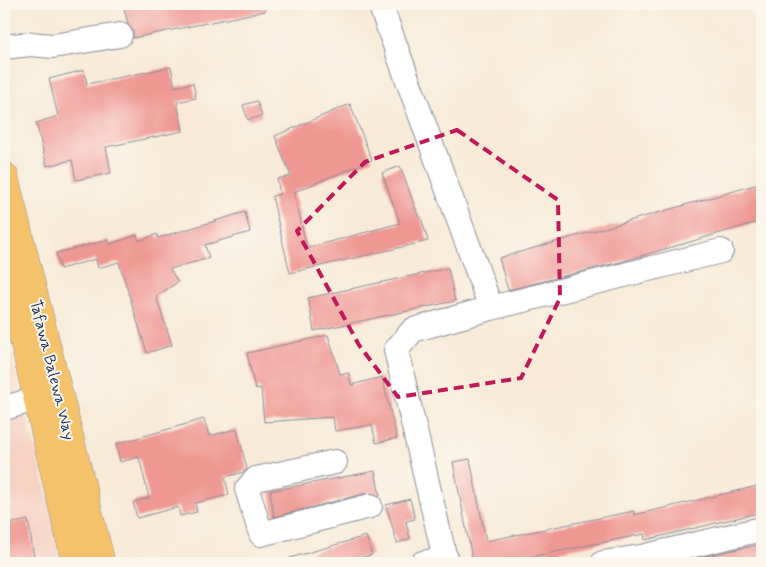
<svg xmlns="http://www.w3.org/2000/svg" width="766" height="567" font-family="Mynerve,sans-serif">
	<rect width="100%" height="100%" fill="#fbf7ec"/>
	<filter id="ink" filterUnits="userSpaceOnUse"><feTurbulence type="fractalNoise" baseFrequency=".02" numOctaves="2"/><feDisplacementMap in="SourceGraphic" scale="10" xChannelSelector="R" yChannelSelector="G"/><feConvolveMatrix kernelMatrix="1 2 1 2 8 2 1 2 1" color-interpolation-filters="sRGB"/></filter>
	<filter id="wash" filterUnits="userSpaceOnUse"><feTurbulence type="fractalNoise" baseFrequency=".0096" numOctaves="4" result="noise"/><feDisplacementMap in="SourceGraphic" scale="20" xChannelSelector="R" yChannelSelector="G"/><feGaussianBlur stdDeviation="1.12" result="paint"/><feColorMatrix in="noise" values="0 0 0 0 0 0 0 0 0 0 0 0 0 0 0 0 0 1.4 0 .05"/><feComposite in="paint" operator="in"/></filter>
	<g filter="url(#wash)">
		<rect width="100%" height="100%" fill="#f8ead6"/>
		<polygon fill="#f5d2c2" points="4,322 23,403 65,563 4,563"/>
		<g id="blocks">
			<g fill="#ef9792">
				<polygon points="123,4 265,4 265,11 133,38 133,32 128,24"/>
				<polygon points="171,67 175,87 193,83 196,98 177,102 183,131 106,147 111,173 76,180 72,160 47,166 36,123 58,116 49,79 84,70 87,84"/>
				<polygon points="257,101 262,116 248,120 243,105"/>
				<polygon points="350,104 372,160 294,192 307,248 400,223 382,173 400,166 419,218 421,217 428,241 290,273 272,196 280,194 277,179 291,176 275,136"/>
				<polygon points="762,183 762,221 620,262 508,290 499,258"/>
				<polygon points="245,212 250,232 205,245 209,258 170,269 178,282 156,296 172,345 147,353 119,262 98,268 96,259 60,269 56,253 108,240 110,244 137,235 139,241 157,234 158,238"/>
				<polygon points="448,268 455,301 314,331 308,298"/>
				<polygon points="328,335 340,374 349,373 351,385 382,377 397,438 376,443 372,425 335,431 333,417 264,422 261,388 255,389 247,353"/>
				<polygon points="204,419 209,436 237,429 247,469 244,472 225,477 229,495 195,503 197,512 180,516 178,507 137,518 133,502 149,498 139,457 120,462 116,444"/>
				<polygon points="470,459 486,541 634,511 634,515 762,485 762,512 645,540 644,534 501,563 473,563 453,462"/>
				<polygon points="375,471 380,496 367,493 274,517 270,491"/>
				<polygon points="410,499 415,519 406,521 410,539 397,543 386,505"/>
				<polygon points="28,520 35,563 4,563 4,525"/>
				<polygon points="366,536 372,555 341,563 290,563 290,558"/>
				<polygon points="762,544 762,563 701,563 701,557"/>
			</g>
		</g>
	</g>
	<g filter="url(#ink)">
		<use href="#blocks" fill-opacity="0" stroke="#8a8c9a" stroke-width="1"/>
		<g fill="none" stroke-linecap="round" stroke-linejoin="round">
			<g stroke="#8a8c9a" stroke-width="26">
				<g id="minor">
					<polyline points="380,4 491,308"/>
					<polyline points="4,47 30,44 53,46 120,35"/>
					<polyline points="4,408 55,394"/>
					<polyline points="335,462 256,479 247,489 261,534 370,506"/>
					<polyline points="423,563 446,558"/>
					<polyline points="446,563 396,350 413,330 491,308 721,251"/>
					<polyline points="603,563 646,556 762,529"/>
				</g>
			</g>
			<g stroke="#8a8c9a" stroke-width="29">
				<g id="major">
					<polyline points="4,176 101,563"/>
					<polyline points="4,256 76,563"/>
				</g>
			</g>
			<use href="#minor" stroke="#fff" stroke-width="24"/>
			<use href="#major" stroke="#f4c26a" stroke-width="28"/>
		</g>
	</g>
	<path fill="none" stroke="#c2185b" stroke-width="4" stroke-dasharray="10 6" stroke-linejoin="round" d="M 457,130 L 558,200 L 560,298 L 521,378 L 398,397 L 359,345 L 297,231 L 365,162 Z"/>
	<g text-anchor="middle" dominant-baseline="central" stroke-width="4" stroke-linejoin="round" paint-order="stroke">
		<g font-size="16" fill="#1b2f5e" stroke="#fbf7ec">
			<text transform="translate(52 370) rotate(76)">Tafawa Balewa Way</text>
		</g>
	</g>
	<rect width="766" height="567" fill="none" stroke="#fbf7ec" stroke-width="20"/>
</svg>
